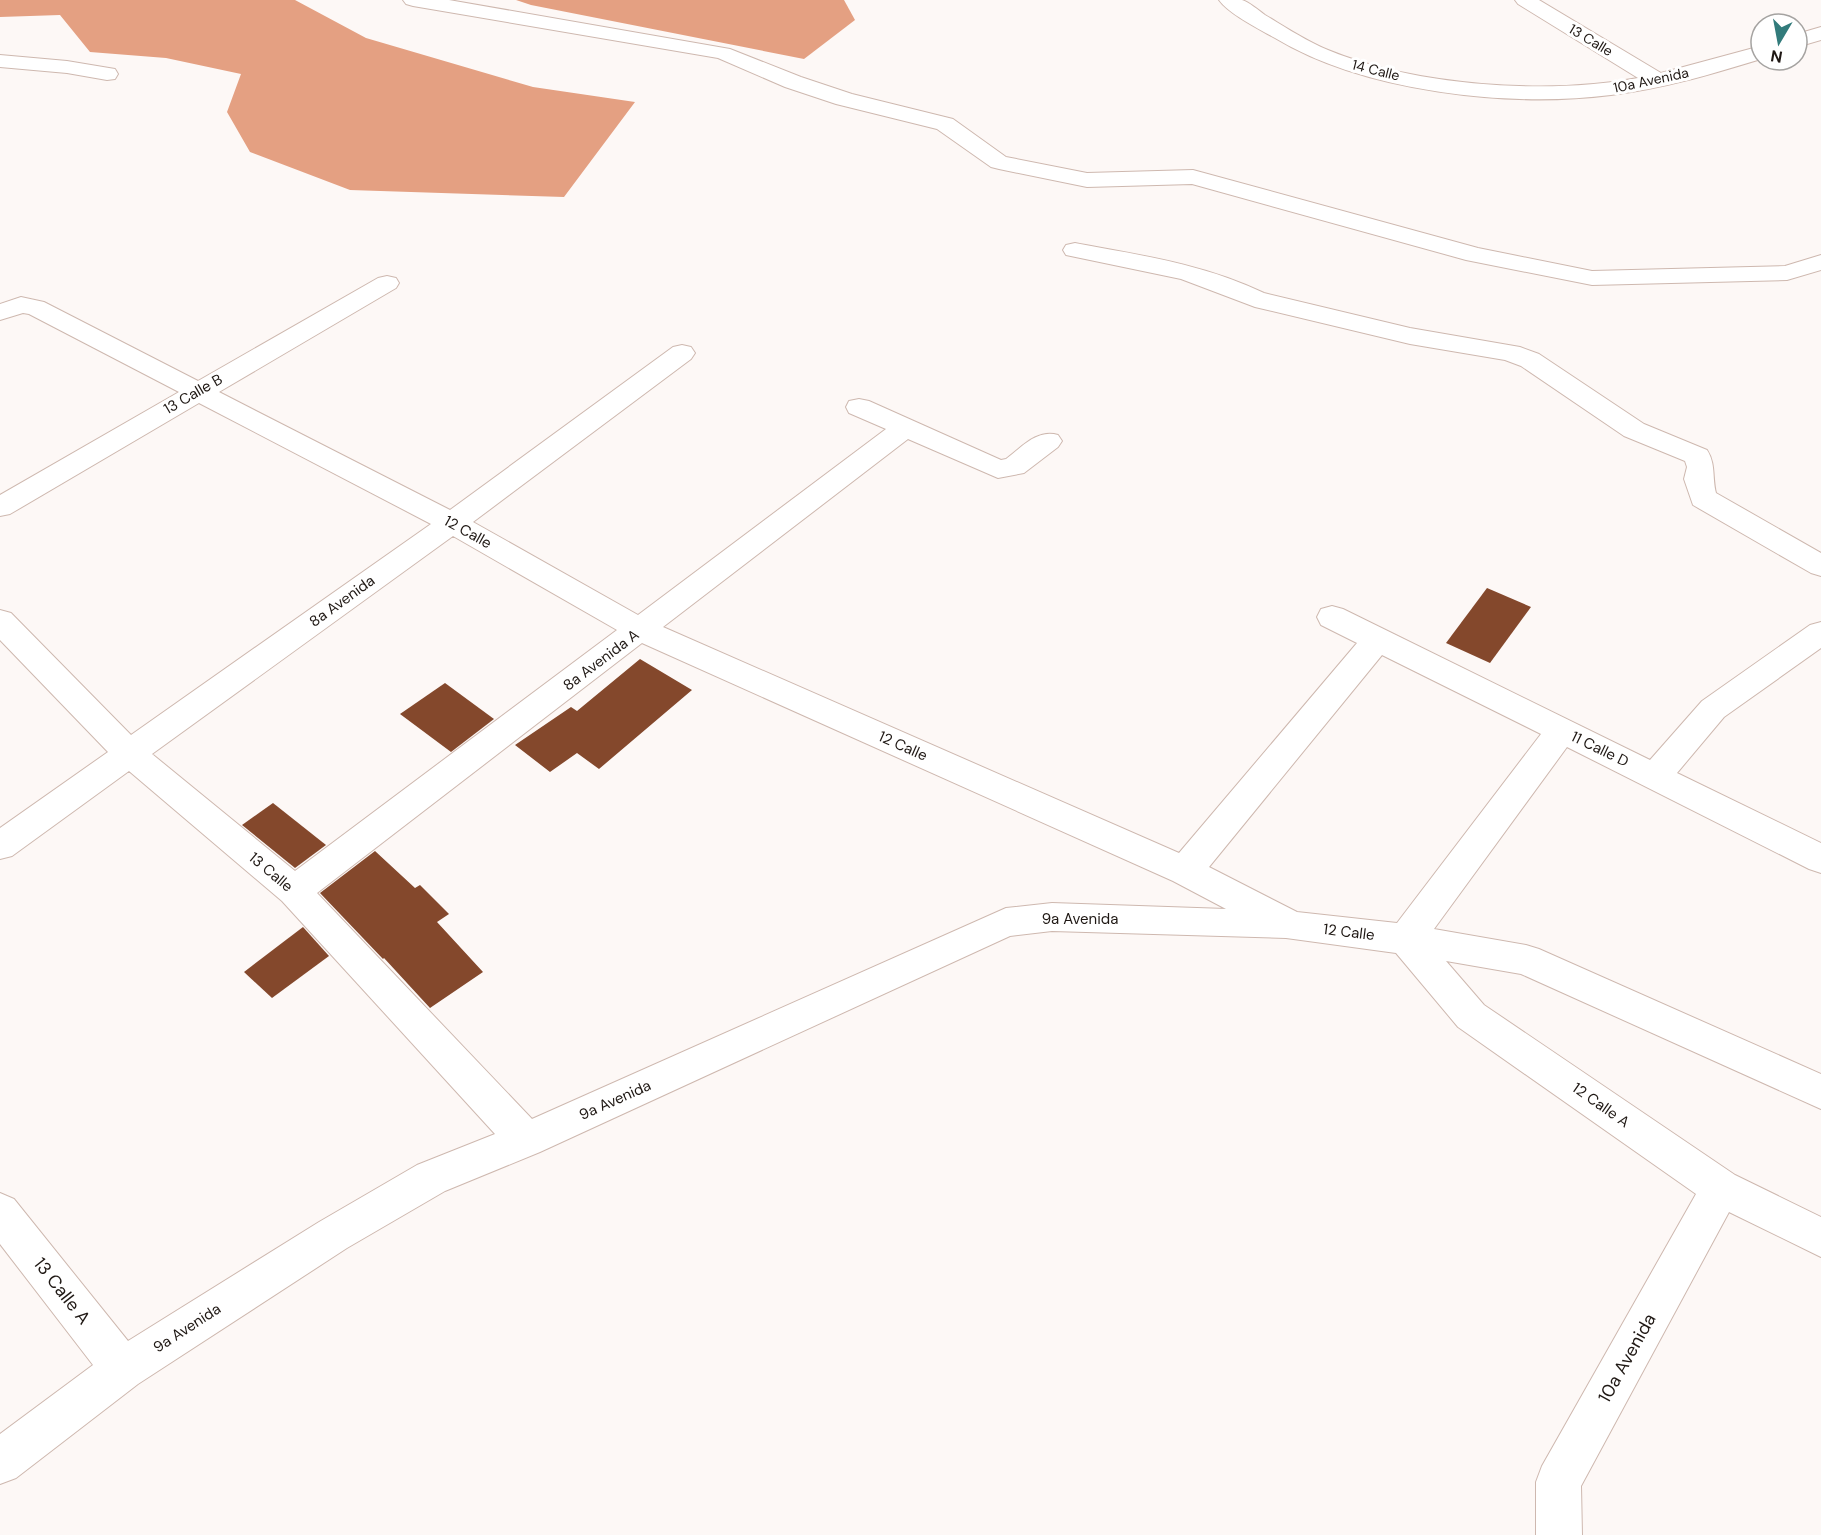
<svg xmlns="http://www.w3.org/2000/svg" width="1821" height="1535" font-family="'DM Sans',sans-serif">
	<rect width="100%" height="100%" fill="#fdf8f6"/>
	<g fill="#e4a082">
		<polygon points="0,0 295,0 366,38 533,87 635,102 564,197 350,190 250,152 227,112 241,74 166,58 90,52 60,15 0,17"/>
		<polygon points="516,0 844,0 855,20 804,59 531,5"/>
	</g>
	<g fill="#84482c">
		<polygon points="1487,588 1531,607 1490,663 1446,643"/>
		<polygon points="640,659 692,690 599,769 577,753 550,772 515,745 571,707 577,711"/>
		<polygon points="445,683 494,719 451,752 400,714"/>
		<polygon points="273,803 326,845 295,868 242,825"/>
		<polygon points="375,851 415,888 420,885 449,914 437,922 483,972 430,1008 384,958 383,959 320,893"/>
		<polygon points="303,927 329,956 272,998 244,972"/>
	</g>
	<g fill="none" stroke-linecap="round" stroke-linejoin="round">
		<g stroke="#ceb8af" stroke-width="2">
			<g id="minor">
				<polygon points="403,0 449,0 730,49 801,77 852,94 953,119 1006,157 1087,173 1193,170 1478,248 1592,271 1785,266 1821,255 1821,270 1787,280 1592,285 1466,260 1192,184 1087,187 999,169 991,167 937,129 836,104 785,87 718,58 413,6 406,4"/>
				<path d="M 1219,0 C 1226,0 1235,0 1242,0 C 1249,2 1258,10 1265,15 C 1285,27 1306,41 1328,50 C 1415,86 1547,95 1638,78 L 1518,4 L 1515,0 L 1539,0 L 1661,73 L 1761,46 L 1761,59 C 1712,74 1662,89 1611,95 C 1509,108 1364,92 1275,38 C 1259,29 1229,14 1219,0 Z"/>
				<polygon points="1821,27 1821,40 1797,47 1797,34"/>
				<polygon points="0,55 67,61 115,69 118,74 115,79 107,80 67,73 0,67"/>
				<path d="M 1075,243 C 1139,255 1204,264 1264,293 L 1410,328 L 1520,347 L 1539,354 L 1644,424 L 1707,450 C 1716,464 1712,477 1716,493 L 1821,553 L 1821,576 L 1811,573 L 1693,505 L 1684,479 L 1687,467 L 1685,461 L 1624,436 L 1521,366 L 1505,360 L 1410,344 L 1255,307 L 1181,279 L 1066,255 L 1063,250 L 1066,245 Z"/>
				<path d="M 387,276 L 396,278 L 399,283 L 396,288 L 219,392 L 450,510 L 673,347 L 682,345 L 691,347 L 695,353 L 691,359 L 473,522 L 638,615 L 886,429 L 849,413 L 846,407 L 849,401 L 859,399 L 869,401 L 1001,460 L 1006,459 C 1022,447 1037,429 1058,435 L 1062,441 L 1058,447 L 1024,473 L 998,478 L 908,439 L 663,627 L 1179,853 L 1357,643 L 1321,625 L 1317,617 L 1321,609 L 1332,606 L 1343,609 L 1650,760 L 1702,701 L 1810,625 L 1821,622 L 1821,648 L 1724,717 L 1677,773 L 1821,843 L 1821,873 L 1809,869 L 1567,747 L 1434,929 L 1526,945 L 1539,949 L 1821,1074 L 1821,1109 L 1521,974 L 1446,961 L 1484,1005 L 1735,1175 L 1821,1217 L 1821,1257 L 1729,1212 L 1581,1486 L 1582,1535 L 1536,1535 L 1536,1482 L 1542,1466 L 1696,1194 L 1458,1027 L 1396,953 L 1286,938 L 1052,931 L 1010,936 L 540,1152 L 445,1191 L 347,1248 L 138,1384 L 16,1478 L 0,1484 L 0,1434 L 93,1365 L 0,1244 L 0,1193 L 14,1199 L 128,1341 L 319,1222 L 417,1165 L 495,1134 L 282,901 L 129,771 L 12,856 L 0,859 L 0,828 L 108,752 L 0,640 L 0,610 L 11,613 L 131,735 L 431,524 L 199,403 L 10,514 L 0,516 L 0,495 L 179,392 L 29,314 L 23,313 L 0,320 L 0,304 L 21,297 L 44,302 L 198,381 L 378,278 ZM 453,536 L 617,630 L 295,871 L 152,754 ZM 642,643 L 1173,881 L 1226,909 L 1052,903 L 1006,908 L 532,1119 L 317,893 ZM 1382,655 L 1541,734 L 1397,923 L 1297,912 L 1209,867 Z"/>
			</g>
		</g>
		<use href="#minor" fill="#fff" fill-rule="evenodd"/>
	</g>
	<g text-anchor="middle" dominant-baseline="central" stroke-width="6" stroke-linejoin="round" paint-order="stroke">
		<g font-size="14" fill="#1f1814" stroke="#fff">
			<text transform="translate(1591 40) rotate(31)">13 Calle</text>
			<text transform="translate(1376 70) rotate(14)">14 Calle</text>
			<text transform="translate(1651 80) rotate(-12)">10a Avenida</text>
		</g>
		<g font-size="15" fill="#1f1814" stroke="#fff">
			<text transform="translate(193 394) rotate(-30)">13 Calle B</text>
			<text transform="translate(468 532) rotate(29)">12 Calle</text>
			<text transform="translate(342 601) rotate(-36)">8a Avenida</text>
			<text transform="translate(601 660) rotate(-37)">8a Avenida A</text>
			<text transform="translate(903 746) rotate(24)">12 Calle</text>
			<text transform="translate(1600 749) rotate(26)">11 Calle D</text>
			<text transform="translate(271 872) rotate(40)">13 Calle</text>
			<text x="1080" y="919">9a Avenida</text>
			<text transform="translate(1349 932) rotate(7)">12 Calle</text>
			<text transform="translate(615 1100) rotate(-24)">9a Avenida</text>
			<text transform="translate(1601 1105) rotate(35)">12 Calle A</text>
			<text transform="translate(187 1328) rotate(-33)">9a Avenida</text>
		</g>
		<g font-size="18" fill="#1f1814" stroke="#fff">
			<text transform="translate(62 1291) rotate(52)">13 Calle A</text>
			<text transform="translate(1627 1358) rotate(-61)">10a Avenida</text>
		</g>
	</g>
	<g transform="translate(1779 42) rotate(190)"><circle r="28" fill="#ffffff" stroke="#a5a3a1" stroke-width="1.5"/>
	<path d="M0-4.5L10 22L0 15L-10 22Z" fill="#327b7b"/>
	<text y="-9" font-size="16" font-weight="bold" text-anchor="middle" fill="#1f1814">N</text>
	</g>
</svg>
